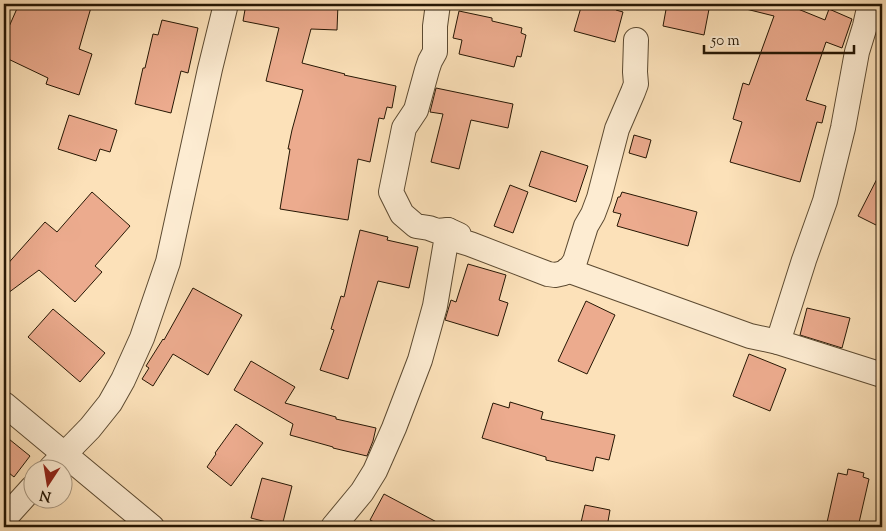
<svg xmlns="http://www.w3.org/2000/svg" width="886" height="531" font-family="'Sorts Mill Goudy',serif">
	<rect width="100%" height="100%" fill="#fce1b9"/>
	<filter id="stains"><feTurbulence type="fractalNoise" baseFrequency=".004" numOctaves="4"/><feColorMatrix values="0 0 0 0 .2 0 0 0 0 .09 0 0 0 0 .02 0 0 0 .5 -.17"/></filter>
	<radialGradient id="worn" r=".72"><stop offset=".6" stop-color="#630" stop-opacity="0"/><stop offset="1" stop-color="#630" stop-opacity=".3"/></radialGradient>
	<g fill="#ecab8e" stroke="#261704">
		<polygon points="19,4 92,4 79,49 92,54 79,95 46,84 48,78 4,57 4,38"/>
		<polygon points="246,4 338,4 337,30 311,29 302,63 345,74 344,75 396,86 392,108 387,107 384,119 379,118 370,162 358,159 348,220 280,209 290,149 288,149 292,130 303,90 266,81 279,28 243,21"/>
		<polygon points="582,4 618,4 616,10 623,12 615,42 574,31"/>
		<polygon points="667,4 710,4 704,35 663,26"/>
		<polygon points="747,4 800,4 798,9 825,20 829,9 852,19 842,48 826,42 806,100 826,106 822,123 817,122 800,182 730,162 742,122 733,119 743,83 749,85 774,16 746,9"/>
		<polygon points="459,11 492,18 492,21 522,28 521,33 526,35 521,57 517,56 514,67 459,54 462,40 453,38"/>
		<polygon points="162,20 198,28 188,73 181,71 171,113 135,104 143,68 145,68 153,34 158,35"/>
		<polygon points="436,88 513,104 508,128 471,120 459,169 431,162 443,114 430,112"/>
		<polygon points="69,115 117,130 110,152 100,149 96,161 58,149"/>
		<polygon points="634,135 651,140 646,158 629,153"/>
		<polygon points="541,151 588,166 576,202 529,186"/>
		<polygon points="882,169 882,228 858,216"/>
		<polygon points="510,185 528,192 513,233 494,226"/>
		<polygon points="92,192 130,226 95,266 102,272 75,302 39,270 4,296 4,268 45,222 57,232"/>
		<polygon points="622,192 697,212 688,246 617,226 621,214 613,212 618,197 620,197"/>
		<polygon points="360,230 388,237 387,240 418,247 409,288 378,281 348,379 320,370 334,330 331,329 341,296 344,297"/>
		<polygon points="468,264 506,275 499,300 508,303 498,336 445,320 451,300 456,302"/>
		<polygon points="193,288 242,315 208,375 173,354 153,386 142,379 149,368 146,366 163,339 164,340"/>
		<polygon points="586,301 615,315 587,374 558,361"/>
		<polygon points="807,308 850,318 842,348 800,335"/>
		<polygon points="53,309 105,353 80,382 28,337"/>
		<polygon points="749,354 786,369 770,411 733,396"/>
		<polygon points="251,361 295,387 285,403 336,417 336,419 376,428 373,441 367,456 333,448 333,447 290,435 293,424 234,390"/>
		<polygon points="510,402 543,412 541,419 615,435 609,460 596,457 593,471 546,460 546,457 482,438 493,403 509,408"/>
		<polygon points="236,424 263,443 231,486 207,467 216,454 215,453"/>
		<polygon points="4,435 30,456 14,477 4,469"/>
		<polygon points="848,469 864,473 863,477 869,479 858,527 826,527 838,473 847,475"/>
		<polygon points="262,478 292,486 282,526 251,518"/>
		<polygon points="384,494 446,527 384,527 370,520"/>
		<polygon points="585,505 610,510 607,527 580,527"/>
	</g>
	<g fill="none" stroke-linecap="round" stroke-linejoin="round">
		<g stroke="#5c4a31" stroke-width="26">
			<g id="minor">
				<polyline points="448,230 459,235 460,241 470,244 548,274 555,275 564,273 571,267 575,261 586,226 593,214 599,198 617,129 633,92 636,84 635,72 636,40"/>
				<polyline points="567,270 750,336 778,342 882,375"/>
				<polyline points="778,342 804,260 825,201 843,128 857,52 865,26 870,4"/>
				<polyline points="4,404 152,527"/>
				<polyline points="51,468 90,428 110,403 123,380 142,338 168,262 210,69 226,4"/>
				<polyline points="4,519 32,488"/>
				<polyline points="333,527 362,492 375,471 394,428 420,360 435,306 448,230 437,231 429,228 416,226 402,214 391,192 404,128 416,110 427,70 430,61 435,52 435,26 438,4"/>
			</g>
		</g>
		<use href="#minor" stroke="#fdecd2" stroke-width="24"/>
	</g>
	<rect width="886" height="531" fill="none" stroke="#fce1b9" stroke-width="20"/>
	<rect x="5" y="5" width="876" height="521" fill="none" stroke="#261704" stroke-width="2.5"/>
	<rect x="10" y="10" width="866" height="511" fill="none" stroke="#261704"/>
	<g transform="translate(48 484) rotate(192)"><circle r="24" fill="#fdecd2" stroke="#a79780"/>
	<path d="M0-4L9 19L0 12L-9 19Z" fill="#8f2418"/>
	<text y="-8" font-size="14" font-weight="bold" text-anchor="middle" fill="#261704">N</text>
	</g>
	<path d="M704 45v8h150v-8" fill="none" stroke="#261704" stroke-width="2.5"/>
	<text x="711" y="45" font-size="15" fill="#261704" stroke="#fdecd2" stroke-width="4" paint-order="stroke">50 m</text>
	<rect width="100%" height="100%" filter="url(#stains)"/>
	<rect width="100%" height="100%" fill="url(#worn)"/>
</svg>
